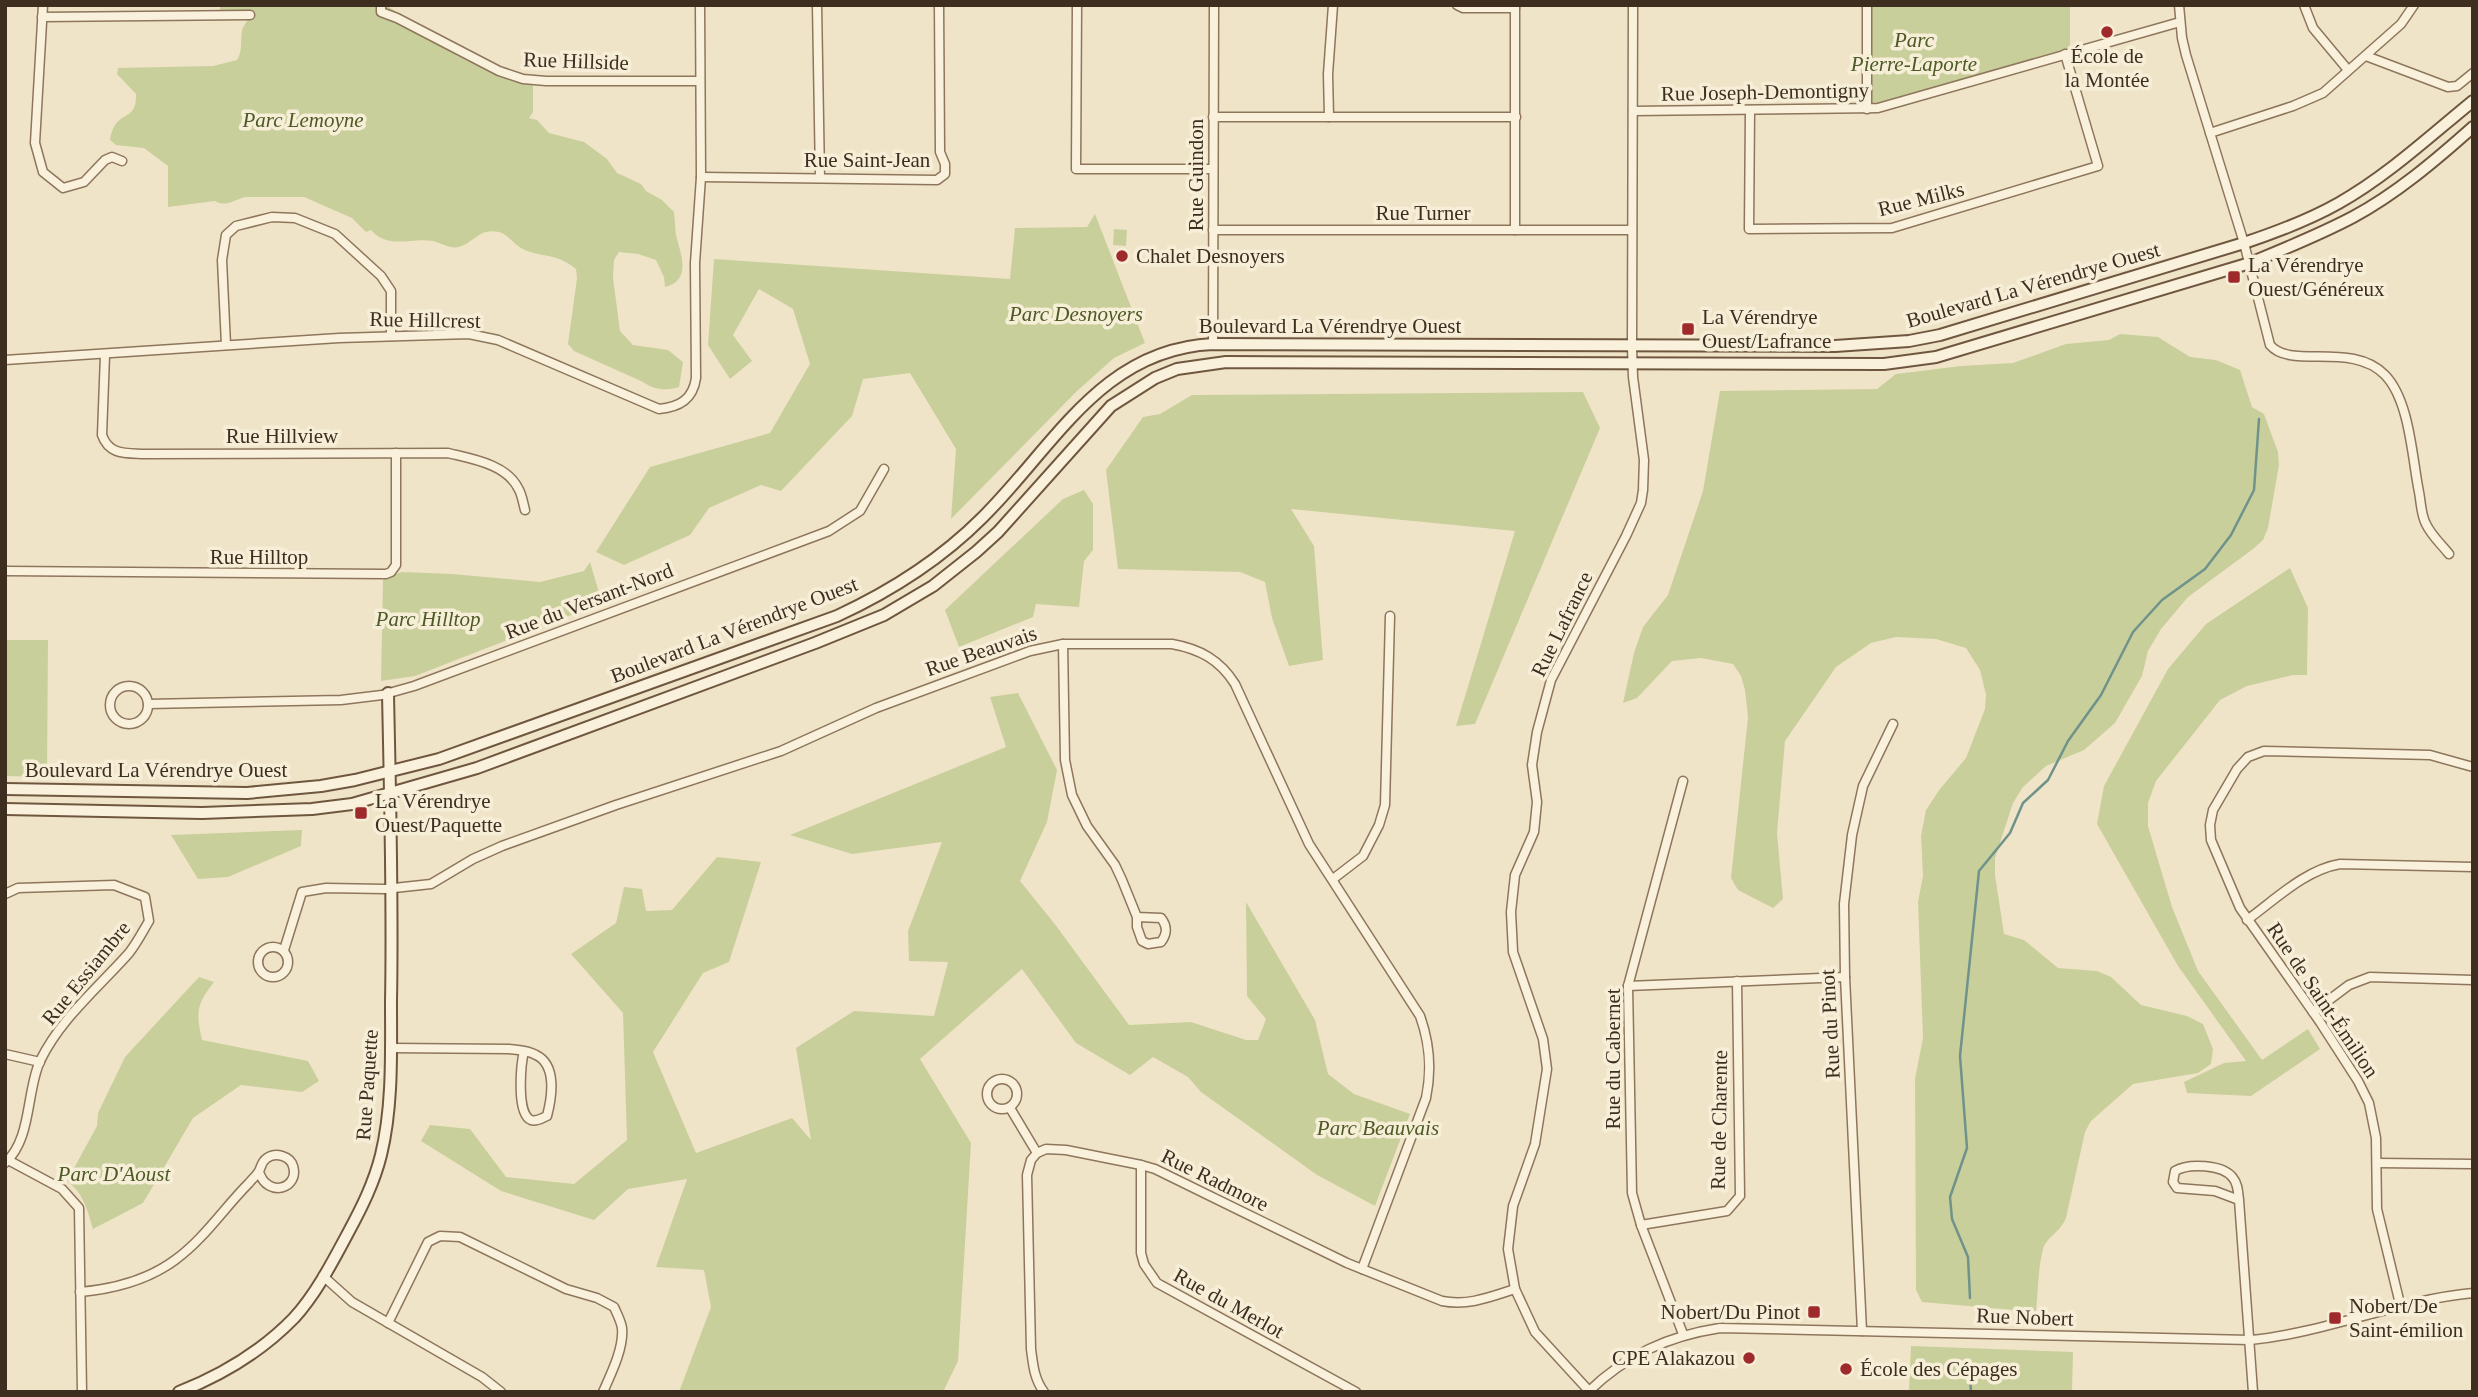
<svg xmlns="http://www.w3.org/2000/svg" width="2478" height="1397" font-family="'Times New Roman',serif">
	<rect width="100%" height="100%" fill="#f0e4c8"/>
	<g fill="#c9cf9b">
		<path d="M 220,5 L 385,5 L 499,71 L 533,80 L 533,112 L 529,118 L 537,120 L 549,133 L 584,142 L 607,159 L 617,173 L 641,184 L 646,191 L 662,200 L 674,212 C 675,220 675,227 676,235 C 681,255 692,280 665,287 L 664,277 L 656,260 L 638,254 L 619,252 L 614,260 L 613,278 L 620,331 L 633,345 L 668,350 L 683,362 L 679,387 C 666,391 654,390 643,382 L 574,351 L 568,344 L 577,278 L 576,269 C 556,252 539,258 521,248 C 513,243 507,234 499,232 C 479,228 475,242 459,247 C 450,249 441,243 433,241 C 411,237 388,250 371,230 L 366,232 L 352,218 L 304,197 L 246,197 C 235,199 226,208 215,201 L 168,207 L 168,166 L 144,148 L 116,145 L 110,140 C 115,107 137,125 136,94 L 117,74 L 118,68 L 213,66 L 237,60 C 243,51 240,41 242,31 C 243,25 248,21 250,16 L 220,17 Z"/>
		<polygon points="1867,5 2070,5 2070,52 1867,109"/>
		<polygon points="1095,214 1145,343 1114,358 1076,392 951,519 956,449 910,373 863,379 852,416 781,491 761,485 709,508 690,535 624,565 596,552 650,467 770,433 810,364 793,309 759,289 733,335 752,361 730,379 708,345 714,259 1010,279 1015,228 1087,227"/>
		<polygon points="1114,229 1127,230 1126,246 1113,245"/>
		<path d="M 2120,334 L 2158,337 L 2190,357 L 2216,360 L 2240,370 L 2252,407 L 2264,414 L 2278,452 L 2279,465 L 2268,528 L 2263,540 L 2253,549 L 2188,597 L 2161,629 L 2148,651 L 2142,676 L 2115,723 L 2084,750 L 2046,766 L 2023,787 L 2013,803 L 1995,858 L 1995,875 L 2004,934 L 2024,940 L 2058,968 L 2097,971 L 2111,977 L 2141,1005 L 2187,1016 L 2203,1024 L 2213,1049 L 2211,1064 L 2198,1073 L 2133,1084 L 2091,1121 L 2085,1132 L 2066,1218 C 2059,1234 2048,1235 2043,1249 C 2038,1268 2038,1292 2036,1312 L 1922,1302 L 1916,1290 L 1915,1079 L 1923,1038 L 1918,902 L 1923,876 L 1921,836 L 1926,810 L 1940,789 L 1966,758 L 1985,709 L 1986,695 L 1980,670 L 1966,648 L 1936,639 L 1896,637 L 1871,643 L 1836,667 L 1785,741 L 1777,833 L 1783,899 L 1773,908 L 1738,890 L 1731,878 L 1748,717 L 1745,690 L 1741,676 L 1733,664 L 1701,658 L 1672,661 L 1637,698 L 1623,703 L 1634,653 L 1643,627 L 1668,595 L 1703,491 L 1720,391 L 1877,389 L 1896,374 L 1961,366 L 2013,363 L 2066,344 L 2109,340 Z"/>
		<polygon points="1583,392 1600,428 1475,724 1456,726 1515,531 1291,509 1314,546 1323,660 1289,666 1272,618 1265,582 1240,572 1118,569 1106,470 1143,417 1160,414 1192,395"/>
		<polygon points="1084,490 1093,504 1093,550 1084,561 1079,607 1036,604 1033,617 959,647 945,610 1063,499"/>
		<polygon points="590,562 602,603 415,676 381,681 383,580 401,572 452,574 540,582 584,571"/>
		<polygon points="2290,568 2308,608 2307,675 2293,675 2247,686 2220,700 2156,781 2148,803 2148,826 2172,907 2198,971 2262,1060 2308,1029 2320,1049 2251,1096 2187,1093 2184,1082 2224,1063 2246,1061 2178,966 2097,824 2104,786 2168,669 2206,624"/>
		<polygon points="5,640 48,640 47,777 5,776"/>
		<polygon points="1018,693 1057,770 1047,822 1020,881 1054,923 1129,1025 1191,1022 1246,1040 1258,1040 1266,1019 1247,996 1246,902 1315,1020 1328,1074 1354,1094 1410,1114 1375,1206 1317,1175 1201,1092 1188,1077 1153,1057 1130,1075 1076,1043 1022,969 920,1059 971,1143 958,1361 943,1392 679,1392 711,1307 704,1270 656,1267 687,1179 628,1189 594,1220 501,1191 421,1141 430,1125 470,1129 506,1177 574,1184 627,1140 623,1013 571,954 616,923 624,887 642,889 646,911 672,910 717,857 761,862 729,962 703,973 653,1052 696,1153 792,1118 811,1140 796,1048 854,1011 934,1016 948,962 909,961 908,931 942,842 852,854 790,835 1006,747 990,697"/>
		<polygon points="302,830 301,846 228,877 198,879 171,835"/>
		<path d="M 199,977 L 214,982 C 196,1005 196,1012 202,1040 L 308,1061 L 319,1081 L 302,1092 L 241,1085 L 193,1118 L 143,1203 L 93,1229 C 87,1209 84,1194 67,1181 L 97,1126 L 98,1113 L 125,1057 Z"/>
		<polygon points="1911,1346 2073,1352 2072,1392 1909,1392"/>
	</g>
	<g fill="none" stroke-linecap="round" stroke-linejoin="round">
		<g stroke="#6f938a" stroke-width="2.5">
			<polyline points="1970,1298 1968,1257 1952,1219 1950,1197 1967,1148 1960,1056 1979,871 2010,833 2023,803 2048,780 2068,741 2101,695 2133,632 2162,600 2205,569 2231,535 2254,490 2259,419"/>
			<polyline points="1969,1365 1971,1392"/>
		</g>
		<g stroke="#8d765c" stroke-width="11">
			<g id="street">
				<polyline points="43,5 35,143 43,172 63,188 84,182 105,160 112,157 122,161"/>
				<polyline points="381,5 381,12 397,18 499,71 523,79 546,81 700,81"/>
				<polyline points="817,5 820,178"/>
				<polyline points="1077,5 1076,169 1213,169"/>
				<polyline points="1457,5 1463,8 1515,8"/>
				<polyline points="1515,5 1515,230"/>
				<path d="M 2179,5 L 2182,38 L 2186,55 L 2244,243 L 2270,345 C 2291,370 2352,341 2385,375 C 2410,401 2412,458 2419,492 C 2421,502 2421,515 2426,524 C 2431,535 2441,544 2449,554"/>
				<polyline points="2304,5 2313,28 2348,70"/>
				<polyline points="42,17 250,15"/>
				<polyline points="2366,56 2448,87 2457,86 2473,73"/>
				<polyline points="1867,109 1867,5"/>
				<polyline points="1633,111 1878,108 2180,22"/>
				<polyline points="1750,111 1749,229 1892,228 2098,166 2065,54"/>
				<polyline points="1213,117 1516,117"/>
				<polyline points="1329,117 1328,74 1333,5"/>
				<polyline points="2210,133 2293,106 2323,93 2401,24 2414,5"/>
				<polyline points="701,177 937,180 945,174 945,164 940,152 939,5"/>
				<polyline points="1213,230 1632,230"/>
				<polyline points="1213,344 1214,5"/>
				<polyline points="226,345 222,260 226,235 236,226 272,217 295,218 335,234 381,276 391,291 391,336"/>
				<path d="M 105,355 L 102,435 C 109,455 125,453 144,454 L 448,453 C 472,459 506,464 518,488 C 522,494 523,503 525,510"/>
				<path d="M 5,360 L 339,338 L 469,334 L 498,340 L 659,409 C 680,407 693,399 696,378 L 695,263 L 701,177 L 700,5"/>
				<polyline points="5,571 386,574 391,572 396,565 396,453"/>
				<path d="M 1063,644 L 1065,760 L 1072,795 L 1087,826 L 1115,865 L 1122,880 L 1137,917 L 1137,927 L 1142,941 L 1148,944 L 1161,942 C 1167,934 1168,927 1161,918 L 1137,917"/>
				<circle cx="129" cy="705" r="19"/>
				<polyline points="148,704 341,700 382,695 414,686 829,531 860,511 884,469"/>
				<polyline points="1683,781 1628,986 1632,1193 1641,1225 1683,1334"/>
				<polyline points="1333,879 1363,856 1379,825 1385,805 1390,616"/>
				<path d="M 5,894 L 18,888 L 114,885 L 145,897 L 149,921 C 143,931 137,943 129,953 C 98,988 61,1018 40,1061 C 26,1092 32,1139 5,1163"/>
				<path d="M 2247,920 C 2276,899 2305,870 2340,864 L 2473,867"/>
				<circle cx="273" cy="962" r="15"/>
				<path d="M 284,950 L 302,892 L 326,888 L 385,889 L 431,884 L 473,859 L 502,846 L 616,805 L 781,751 L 876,708 L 1030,651 L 1063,644 L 1172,644 C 1200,649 1220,660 1235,684 L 1309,844 L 1420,1016 C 1430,1044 1432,1069 1426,1098 L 1362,1269"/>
				<polyline points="1628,986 1845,977"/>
				<polyline points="2313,1012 2349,985 2370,977 2473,980"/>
				<path d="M 391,1048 L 509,1049 C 518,1050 528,1050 536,1055 C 557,1065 552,1097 547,1116 C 542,1118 537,1122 531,1120 C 516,1114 521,1064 524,1051"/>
				<polyline points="5,1054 40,1062"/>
				<circle cx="1002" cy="1094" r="15"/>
				<polyline points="1010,1108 1037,1153"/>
				<polyline points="8,1160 62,1189 79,1208 82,1392"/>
				<polyline points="2377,1163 2473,1164"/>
				<polyline points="1141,1165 1141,1253 1144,1264 1157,1283 1356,1392"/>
				<path d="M 2239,1200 L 2215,1191 L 2177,1188 L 2173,1182 L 2175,1171 C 2188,1163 2223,1164 2233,1178 C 2238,1184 2238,1192 2239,1200 L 2253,1392"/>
				<polyline points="1641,1225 1727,1211 1740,1196 1737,981"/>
				<polyline points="323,1276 352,1302 482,1377 501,1392"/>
				<path d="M 80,1292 C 113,1289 148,1280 175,1260 C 204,1239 224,1208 249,1183 C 252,1179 257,1175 259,1171 C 262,1166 261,1162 267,1158 C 276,1152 290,1156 293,1166 C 300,1188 268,1199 259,1172"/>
				<polyline points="2401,1308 2377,1209 2376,1138 2369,1103 2358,1081 2320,1022 2240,908 2211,840 2210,825 2213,810 2237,769 2248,757 2264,751 2430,755 2473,767"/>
				<path d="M 388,1323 L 428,1242 L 440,1236 L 460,1237 L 566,1289 L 597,1298 L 614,1307 C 617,1314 621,1321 622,1328 C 624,1348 611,1374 603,1392"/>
				<polyline points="1862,1331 1845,977 1844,904 1852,835 1863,786 1893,724"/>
				<path d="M 1044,1392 C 1034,1379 1033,1364 1031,1349 L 1027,1175 L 1031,1160 L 1037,1153 L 1046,1149 L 1066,1150 L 1141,1165 L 1155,1169 L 1347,1263 L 1442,1301 C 1469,1306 1490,1297 1515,1289"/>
				<path d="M 1588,1392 C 1626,1355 1668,1336 1720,1328 L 2250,1340 C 2326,1333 2397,1300 2473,1293"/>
				<polyline points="1590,1392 1535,1332 1515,1289 1508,1249 1513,1206 1535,1144 1547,1069 1543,1039 1513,952 1511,912 1515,875 1534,832 1537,802 1532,765 1537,732 1551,680 1626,536 1641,503 1643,490 1644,460 1633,377 1632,347 1633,5"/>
			</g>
		</g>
		<g stroke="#6f573f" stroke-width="14">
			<g id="secondary">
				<path d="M 5,789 L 247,793 L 321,786 L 355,780 L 439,759 L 837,616 C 891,591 940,560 982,518 C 1054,447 1101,349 1213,344 L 1835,346 L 1909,341 L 1940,335 L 2244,243 C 2277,232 2309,220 2339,203 C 2387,176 2430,136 2473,101"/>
				<path d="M 5,809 L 202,813 L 312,809 L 352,804 L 477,768 L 815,643 L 884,615 L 933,586 L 976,552 L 998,532 L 1111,406 L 1155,378 L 1177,369 L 1226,362 L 1884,364 L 1936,357 L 2250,263 C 2284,249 2319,235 2353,217 C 2396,194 2436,160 2473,127"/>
				<path d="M 179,1392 C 222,1375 262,1351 294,1318 C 316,1294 333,1261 348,1233 C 362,1207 374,1183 381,1155 C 393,1106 391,1051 391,1001 C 393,899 390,796 388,693"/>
			</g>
		</g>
		<use href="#street" stroke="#faf1dc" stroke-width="8"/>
		<use href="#secondary" stroke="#faf1dc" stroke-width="10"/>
	</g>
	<g fill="#9e2a2b" stroke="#f7eed8" stroke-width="2.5">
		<circle cx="2107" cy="32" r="7"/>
		<circle cx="1122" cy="256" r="7"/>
		<rect x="2227" y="270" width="14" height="14" rx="3.5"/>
		<rect x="1681" y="322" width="14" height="14" rx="3.5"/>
		<rect x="354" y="806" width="14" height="14" rx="3.5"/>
		<rect x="1807" y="1305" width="14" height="14" rx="3.5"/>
		<rect x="2328" y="1311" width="14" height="14" rx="3.5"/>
		<circle cx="1749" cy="1358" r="7"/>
		<circle cx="1846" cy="1369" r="7"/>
	</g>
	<g text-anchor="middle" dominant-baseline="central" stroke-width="7" stroke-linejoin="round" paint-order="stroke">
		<g font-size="21" font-style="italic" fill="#4d5a26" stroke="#f7eed8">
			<text x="1914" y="40">Parc<tspan x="1914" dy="24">Pierre-Laporte</tspan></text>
			<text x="303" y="120">Parc Lemoyne</text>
			<text x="1076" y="314">Parc Desnoyers</text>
			<text x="428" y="619">Parc Hilltop</text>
			<text x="1378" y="1128">Parc Beauvais</text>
			<text x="114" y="1174">Parc D'Aoust</text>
		</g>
		<g font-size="21" fill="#3d2e20" stroke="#f7eed8" text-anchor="start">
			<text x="2107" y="56" text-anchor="middle">École de<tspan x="2107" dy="24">la Montée</tspan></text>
			<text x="1136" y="256">Chalet Desnoyers</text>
			<text x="2248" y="265">La Vérendrye<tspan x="2248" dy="24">Ouest/Généreux</tspan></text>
			<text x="1702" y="317">La Vérendrye<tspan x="1702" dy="24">Ouest/Lafrance</tspan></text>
			<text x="375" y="801">La Vérendrye<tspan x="375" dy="24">Ouest/Paquette</tspan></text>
			<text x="2349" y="1306">Nobert/De<tspan x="2349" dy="24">Saint-émilion</tspan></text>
			<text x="1800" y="1312" text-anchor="end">Nobert/Du Pinot</text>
			<text x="1735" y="1358" text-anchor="end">CPE Alakazou</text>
			<text x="1860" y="1369">École des Cépages</text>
		</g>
		<g font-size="21" fill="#3d2e20" stroke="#f7eed8">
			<text transform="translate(576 61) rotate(2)">Rue Hillside</text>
			<text transform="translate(1765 92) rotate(-1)">Rue Joseph-Demontigny</text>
			<text x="867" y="160">Rue Saint-Jean</text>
			<text transform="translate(1196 175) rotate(-90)">Rue Guindon</text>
			<text transform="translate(1921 199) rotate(-14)">Rue Milks</text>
			<text x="1423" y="213">Rue Turner</text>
			<text transform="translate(2033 285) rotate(-16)">Boulevard La Vérendrye Ouest</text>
			<text transform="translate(425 320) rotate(1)">Rue Hillcrest</text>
			<text x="1330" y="326">Boulevard La Vérendrye Ouest</text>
			<text x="282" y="436">Rue Hillview</text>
			<text x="259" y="557">Rue Hilltop</text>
			<text transform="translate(589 601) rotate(-21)">Rue du Versant-Nord</text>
			<text transform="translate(1562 624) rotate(-64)">Rue Lafrance</text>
			<text transform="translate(734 630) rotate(-21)">Boulevard La Vérendrye Ouest</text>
			<text transform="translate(981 651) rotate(-19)">Rue Beauvais</text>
			<text x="156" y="770">Boulevard La Vérendrye Ouest</text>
			<text transform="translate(86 973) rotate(-51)">Rue Essiambre</text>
			<text transform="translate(2323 1000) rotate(56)">Rue de Saint-Émilion</text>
			<text transform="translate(1830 1024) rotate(-93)">Rue du Pinot</text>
			<text transform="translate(1613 1059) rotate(-90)">Rue du Cabernet</text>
			<text transform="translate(367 1085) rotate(-86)">Rue Paquette</text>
			<text transform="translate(1719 1120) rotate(-89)">Rue de Charente</text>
			<text transform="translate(1215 1180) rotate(26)">Rue Radmore</text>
			<text transform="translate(1229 1303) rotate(29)">Rue du Merlot</text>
			<text transform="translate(2025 1317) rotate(2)">Rue Nobert</text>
		</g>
	</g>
	<rect width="2478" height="1397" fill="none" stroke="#3d2e20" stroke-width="14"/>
</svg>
